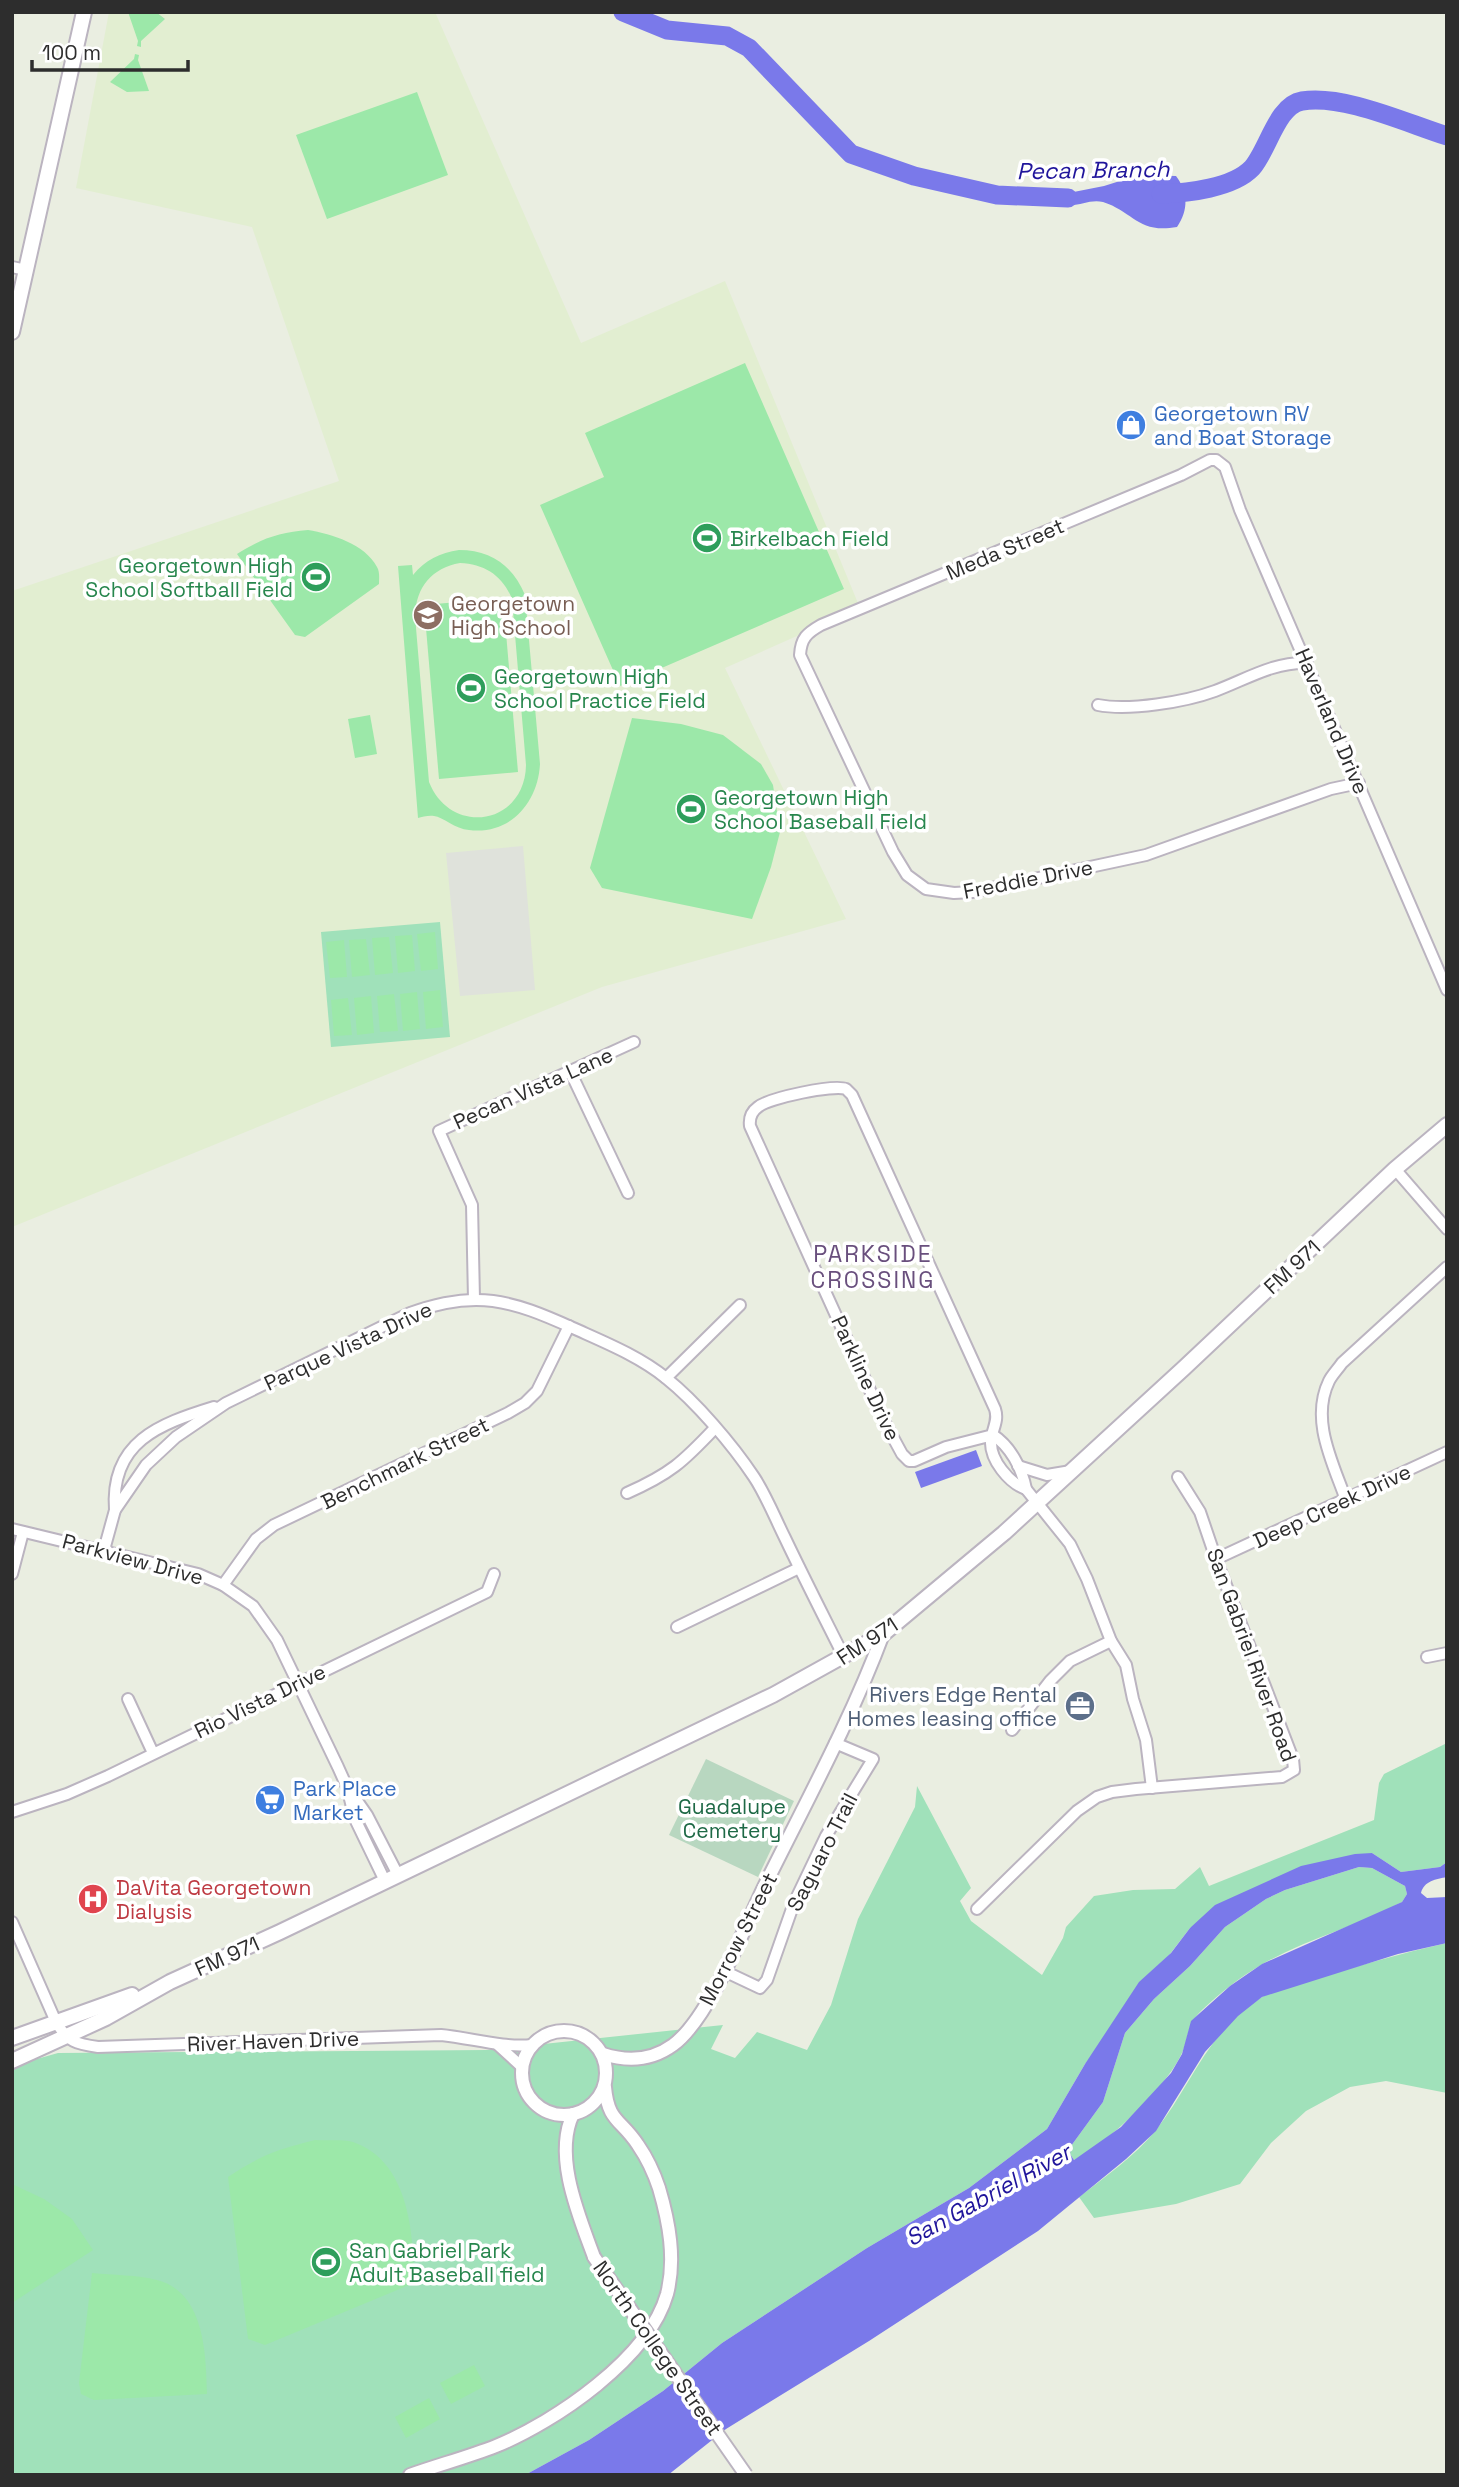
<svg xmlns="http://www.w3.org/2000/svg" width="1459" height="2487" font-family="'Space Grotesk',sans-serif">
	<rect width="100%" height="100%" fill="#eaeee1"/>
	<polygon fill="#e2eed1" points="109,12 435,12 581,343 725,281 860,608 725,668 846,919 602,987 12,1227 12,591 339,481 252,227 76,188"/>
	<g fill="#a0e1ba">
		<polygon points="440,922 450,1037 331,1047 321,932"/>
		<polygon points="1447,1743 1447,1862 1440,1867 1401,1872 1372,1853 1190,1928 1085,2064 1047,2129 969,2188 867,2248 722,2343 663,2391 589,2440 525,2475 12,2475 12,2066 58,2053 487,2050 723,2025 711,2049 735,2058 757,2032 807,2050 831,2005 858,1919 915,1807 917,1786 971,1888 960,1901 971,1921 1042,1975 1063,1938 1066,1927 1094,1896 1133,1890 1175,1889 1200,1867 1209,1886 1374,1820 1379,1783 1384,1774"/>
		<path d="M 1359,1867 L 1372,1868 L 1405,1886 L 1407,1894 L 1402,1902 C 1357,1927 1305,1939 1261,1965 C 1240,1977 1220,1993 1202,2010 C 1184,2027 1190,2039 1180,2057 C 1163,2090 1108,2143 1074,2160 L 1070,2154 L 1071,2146 L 1103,2102 L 1125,2033 L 1154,1999 L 1190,1966 L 1225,1927 L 1266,1899 L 1285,1890 Z"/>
		<path d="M 1447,1943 L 1447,2093 L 1386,2081 L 1350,2087 L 1306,2111 L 1271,2143 L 1240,2184 L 1176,2204 L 1094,2218 L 1079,2197 C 1105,2177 1135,2156 1156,2130 C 1191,2086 1210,2027 1262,1997 C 1278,1988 1300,1983 1317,1978 C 1360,1965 1403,1953 1447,1943 Z"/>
	</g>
	<polygon fill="#b8d7c0" points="706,1759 794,1801 758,1877 669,1835"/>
	<g fill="#9ce8a9" fill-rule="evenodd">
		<polygon points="128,12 156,12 165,19 141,41 141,47 137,46 138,41"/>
		<polygon points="135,54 139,55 138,60 149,91 127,92 110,82 134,59"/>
		<polygon points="417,92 448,175 327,219 296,135"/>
		<polygon points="745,363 844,589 620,686 540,505 604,477 585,433"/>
		<path d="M 308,530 C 332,534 365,544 377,567 C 380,572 379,579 379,584 L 305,637 L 295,635 L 237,554 C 260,539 280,532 308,530 Z"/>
		<path d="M 459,550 C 491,550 513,566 525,595 L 540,764 C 538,803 510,835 469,830 C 455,829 443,817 434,816 C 429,815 422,817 418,818 L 398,566 L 412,565 L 413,575 C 425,560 440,553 459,550 ZM 460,563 C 485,564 503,576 512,599 L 526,765 C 525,825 451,837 429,782 L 415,616 C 416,587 432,568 460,563 Z"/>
		<polygon points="503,598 518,772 439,779 424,605"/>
		<polygon points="370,715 377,754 355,758 348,719"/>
		<polygon points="632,718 681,724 723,735 761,764 773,785 780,832 771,867 752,919 602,888 590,868"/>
		<polygon points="435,932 438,969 421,971 417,934"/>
		<polygon points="412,935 415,971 398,973 395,936"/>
		<polygon points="389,937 393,973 375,975 372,938"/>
		<polygon points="366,939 370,975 352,977 349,940"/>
		<polygon points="344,940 347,977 330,978 326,942"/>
		<polygon points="440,990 443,1027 426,1029 423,992"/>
		<polygon points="417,992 420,1029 403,1031 400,994"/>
		<polygon points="394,994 398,1031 380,1032 377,996"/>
		<polygon points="371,996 374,1033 357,1035 354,998"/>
		<polygon points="348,998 352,1035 334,1036 331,1000"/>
		<path d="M 315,2140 C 326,2141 342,2139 353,2142 C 409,2161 414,2234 414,2283 L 265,2345 L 248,2339 L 228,2177 C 261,2155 276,2150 315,2140 Z"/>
		<polygon points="12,2184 44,2199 72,2219 93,2250 12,2303"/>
		<path d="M 92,2273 C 113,2275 137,2275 157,2280 C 205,2292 206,2355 207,2394 L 94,2400 L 81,2394 L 79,2383 Z"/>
		<polygon points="474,2365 485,2386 451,2404 440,2383"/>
		<polygon points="429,2398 440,2419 406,2438 395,2417"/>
	</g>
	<polygon fill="#dfe2db" points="523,846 535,990 460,996 446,853"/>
	<g fill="#7a79ea" fill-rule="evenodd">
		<path d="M 1139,175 L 1176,176 C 1188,192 1189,210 1177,227 C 1138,234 1134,212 1103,202 C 1092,199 1081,205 1071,205 C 1058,205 1045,202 1033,200 L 1104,186 Z"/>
		<polygon points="976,1450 982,1466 921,1488 915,1472"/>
		<path d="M 1372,1853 L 1401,1872 L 1440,1867 L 1447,1862 L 1447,1877 C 1436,1879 1424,1881 1421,1893 L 1427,1898 L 1447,1897 L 1447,1943 L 1398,1954 L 1262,1997 L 1238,2016 L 1205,2052 L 1156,2131 L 1126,2159 L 1038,2231 L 869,2341 L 726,2429 L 668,2475 L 525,2475 L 589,2440 L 663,2391 L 722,2343 L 867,2248 L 969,2188 L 1047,2129 L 1085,2064 L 1139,1982 L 1171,1953 L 1190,1928 L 1215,1905 L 1301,1866 L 1355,1854 ZM 1359,1867 L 1372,1868 L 1405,1886 L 1407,1894 L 1402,1902 L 1262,1964 L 1230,1986 L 1191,2021 L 1182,2054 L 1171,2073 L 1121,2127 L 1074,2160 L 1070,2154 L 1071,2146 L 1103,2102 L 1125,2033 L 1154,1999 L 1190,1966 L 1225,1927 L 1266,1899 L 1285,1890 Z"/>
	</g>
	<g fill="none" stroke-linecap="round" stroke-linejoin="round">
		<g stroke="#7a79ea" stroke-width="19">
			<polyline points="623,12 667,30 727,36 749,48 851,154 914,176 997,195 1068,198"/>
			<path d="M 1161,194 C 1188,193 1233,188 1252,168 C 1268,150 1277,105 1302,101 C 1343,94 1406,123 1447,136"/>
		</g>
		<g stroke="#bbb4c0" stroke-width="14">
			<g id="minor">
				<polyline points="12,267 26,270"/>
				<path d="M 1098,705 C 1129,711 1185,702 1215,691 C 1247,679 1273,662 1307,663"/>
				<path d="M 1359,783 L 1331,789 L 1146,855 L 973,892 L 954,893 L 926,889 L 907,875 L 893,852 L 800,655 C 801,638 807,633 821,625 L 1181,475 L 1210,460 L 1216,460 L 1225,467 L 1240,510 L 1447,990"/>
				<polyline points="570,1071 628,1193"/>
				<polyline points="1395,1169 1447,1229"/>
				<polyline points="474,1299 472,1205 439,1131 634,1042"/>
				<polyline points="666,1378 740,1305"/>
				<path d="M 993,1435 L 946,1447 L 914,1461 L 909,1461 L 902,1454 L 883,1419 L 750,1126 C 749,1118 751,1112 758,1107 C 769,1098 834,1084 846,1089 L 852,1095 L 995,1409 C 999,1421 992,1429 991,1441 C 990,1460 1009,1483 1026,1489"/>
				<path d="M 993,1435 C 1010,1446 1022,1468 1026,1489 L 1070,1544 L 1087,1579 L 1111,1641 L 1126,1665 L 1133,1699 L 1146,1740 L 1152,1788"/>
				<polyline points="1018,1466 1047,1475 1071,1471"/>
				<path d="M 627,1493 C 670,1474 683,1462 715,1428"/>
				<path d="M 1346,1500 C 1333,1463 1310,1420 1329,1381 C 1332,1375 1338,1369 1342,1363 L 1447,1267"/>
				<path d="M 115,1510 C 110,1442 159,1424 214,1407"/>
				<polyline points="12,1529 198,1574 223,1585 253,1606 277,1640 338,1767 347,1787 355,1819 385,1881"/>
				<path d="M 104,1550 L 115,1510 L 146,1465 L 176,1437 L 226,1403 L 410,1313 C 476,1289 511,1300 573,1328 C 604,1342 639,1356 666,1378 C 696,1402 732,1444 754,1477 C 766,1495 775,1518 785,1538 C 804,1578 824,1617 844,1657"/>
				<polyline points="1216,1559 1447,1452"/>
				<polyline points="12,1574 23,1532"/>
				<polyline points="223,1585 256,1539 274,1525 508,1413 525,1403 537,1391 569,1326"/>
				<polyline points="677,1627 799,1568"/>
				<polyline points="1427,1657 1447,1653"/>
				<polyline points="128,1699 153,1753"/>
				<polyline points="1012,1730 1050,1681 1070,1661 1111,1641"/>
				<polyline points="351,1792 367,1815 398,1875"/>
				<polyline points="12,1812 67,1794 108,1776 487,1592 494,1574"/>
				<polyline points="977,1909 1077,1811 1097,1797 1112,1792 1136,1789 1282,1777 1294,1770 1293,1759 1216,1559 1200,1512 1178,1477"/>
				<path d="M 12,1922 L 56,2022 C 68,2042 76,2044 98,2047 L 441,2035 C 472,2038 501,2048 532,2045"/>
				<polyline points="724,1971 760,1988 767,1980 794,1903 826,1836 873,1759 835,1743"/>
				<polyline points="498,2045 522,2067"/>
			</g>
		</g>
		<g stroke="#bbb4c0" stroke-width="16">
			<g id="tertiary">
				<circle cx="564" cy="2073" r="42"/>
				<path d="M 603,2054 C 628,2062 651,2061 673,2045 C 709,2019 745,1926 765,1885 C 806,1802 851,1720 883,1634"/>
				<path d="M 573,2114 C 553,2156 579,2216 594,2257"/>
				<path d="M 410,2475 C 438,2465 468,2457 496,2446 C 555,2422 649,2358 667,2294 C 676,2259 669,2222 659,2188 C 654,2173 647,2158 638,2145 C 621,2119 608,2122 605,2087"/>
			</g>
		</g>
		<g stroke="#bbb4c0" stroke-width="18">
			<g id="secondary">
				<polyline points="12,332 84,12"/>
				<polyline points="12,2038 132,1995"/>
				<polyline points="12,2061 106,2018 170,1982 280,1932 773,1695 883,1634 1004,1533 1184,1368 1395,1169 1447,1125"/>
			</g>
		</g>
		<use href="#minor" stroke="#fff" stroke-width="10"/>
		<use href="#tertiary" stroke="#fff" stroke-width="12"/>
		<use href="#secondary" stroke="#fff" stroke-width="14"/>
		<g stroke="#bbb4c0" stroke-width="16" stroke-linecap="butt">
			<polyline id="tertiary-bridge" points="594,2257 746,2475"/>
		</g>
		<use href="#tertiary-bridge" stroke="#fff" stroke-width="12"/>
	</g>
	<defs>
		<g id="shop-disc" transform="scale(1.575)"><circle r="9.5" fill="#3f7fe0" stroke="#fff"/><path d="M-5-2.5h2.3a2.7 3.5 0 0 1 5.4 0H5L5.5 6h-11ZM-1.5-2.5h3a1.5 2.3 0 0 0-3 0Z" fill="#fff"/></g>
		<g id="stadium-disc" transform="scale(1.575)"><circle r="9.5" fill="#2e9e5b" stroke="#fff"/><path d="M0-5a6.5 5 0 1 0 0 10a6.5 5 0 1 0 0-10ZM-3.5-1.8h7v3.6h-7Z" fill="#fff"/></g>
		<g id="school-disc" transform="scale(1.575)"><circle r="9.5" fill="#8d6e63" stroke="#fff"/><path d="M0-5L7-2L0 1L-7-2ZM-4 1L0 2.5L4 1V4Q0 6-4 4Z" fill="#fff"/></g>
		<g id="office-disc" transform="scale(1.575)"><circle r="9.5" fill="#5c6f8a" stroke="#fff"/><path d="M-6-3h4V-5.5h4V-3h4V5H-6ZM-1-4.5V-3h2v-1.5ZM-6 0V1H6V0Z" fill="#fff"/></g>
		<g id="supermarket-disc" transform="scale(1.575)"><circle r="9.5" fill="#3f7fe0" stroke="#fff"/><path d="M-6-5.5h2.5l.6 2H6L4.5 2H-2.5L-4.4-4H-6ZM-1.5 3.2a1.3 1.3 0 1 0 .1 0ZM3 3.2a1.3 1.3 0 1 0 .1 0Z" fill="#fff"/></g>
		<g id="hospital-disc" transform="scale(1.575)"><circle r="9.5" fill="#e0444e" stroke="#fff"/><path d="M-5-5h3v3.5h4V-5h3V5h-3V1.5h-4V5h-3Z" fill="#fff"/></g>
	</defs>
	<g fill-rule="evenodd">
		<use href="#shop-disc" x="1131" y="425"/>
		<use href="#stadium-disc" x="707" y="538"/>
		<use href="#stadium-disc" x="316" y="577"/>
		<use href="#school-disc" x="428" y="615"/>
		<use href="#stadium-disc" x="471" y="688"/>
		<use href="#stadium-disc" x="691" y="809"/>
		<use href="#office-disc" x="1080" y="1706"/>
		<use href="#supermarket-disc" x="270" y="1800"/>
		<use href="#hospital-disc" x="93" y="1899"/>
		<use href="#stadium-disc" x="326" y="2262"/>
	</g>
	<g text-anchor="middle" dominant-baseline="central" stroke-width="7" stroke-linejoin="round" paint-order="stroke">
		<g font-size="21" fill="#366cbe" stroke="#fff" text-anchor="start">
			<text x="1154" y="413">Georgetown RV<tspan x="1154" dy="24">and Boat Storage</tspan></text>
			<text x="293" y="1788">Park Place<tspan x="293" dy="24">Market</tspan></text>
		</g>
		<g font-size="21" fill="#27864d" stroke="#fff" text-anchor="start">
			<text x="730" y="538">Birkelbach Field</text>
			<text x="293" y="565" text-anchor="end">Georgetown High<tspan x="293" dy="24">School Softball Field</tspan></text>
			<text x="494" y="676">Georgetown High<tspan x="494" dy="24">School Practice Field</tspan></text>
			<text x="714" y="797">Georgetown High<tspan x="714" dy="24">School Baseball Field</tspan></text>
			<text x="349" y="2250">San Gabriel Park<tspan x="349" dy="24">Adult Baseball field</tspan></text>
		</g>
		<g font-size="21" fill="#2d2d2d" stroke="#fff">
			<text transform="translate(1005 549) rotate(-23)">Meda Street</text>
			<text transform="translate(1332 721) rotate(67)">Haverland Drive</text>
			<text transform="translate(1028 879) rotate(-11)">Freddie Drive</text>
			<text transform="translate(533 1088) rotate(-24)">Pecan Vista Lane</text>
			<text transform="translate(1292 1267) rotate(-43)">FM 971</text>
			<text transform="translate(348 1346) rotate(-25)">Parque Vista Drive</text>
			<text transform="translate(866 1378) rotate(65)">Parkline Drive</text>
			<text transform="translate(405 1463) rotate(-26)">Benchmark Street</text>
			<text transform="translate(1332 1506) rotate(-25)">Deep Creek Drive</text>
			<text transform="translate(133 1559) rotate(15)">Parkview Drive</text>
			<text transform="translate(867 1641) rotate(-33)">FM 971</text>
			<text transform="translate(1252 1655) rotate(70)">San Gabriel River Road</text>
			<text transform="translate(260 1701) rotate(-26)">Rio Vista Drive</text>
			<text transform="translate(822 1852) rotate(-63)">Saguaro Trail</text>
			<text transform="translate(738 1939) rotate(-63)">Morrow Street</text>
			<text transform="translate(227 1956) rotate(-24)">FM 971</text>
			<text transform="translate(273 2041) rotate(-2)">River Haven Drive</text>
			<text transform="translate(658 2348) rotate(55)">North College Street</text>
		</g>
		<g font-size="21" fill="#785e54" stroke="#fff" text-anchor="start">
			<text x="451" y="603">Georgetown<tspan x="451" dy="24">High School</tspan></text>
		</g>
		<g font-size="21" fill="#4e5e75" stroke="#fff" text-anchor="end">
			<text x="1057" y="1694">Rivers Edge Rental<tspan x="1057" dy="24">Homes leasing office</tspan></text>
		</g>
		<g font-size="21" fill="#1e6946" stroke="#fff">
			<text x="732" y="1806">Guadalupe<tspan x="732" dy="24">Cemetery</tspan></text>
		</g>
		<g font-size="21" fill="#be3a42" stroke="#fff" text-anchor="start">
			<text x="116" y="1887">DaVita Georgetown<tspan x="116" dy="24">Dialysis</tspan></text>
		</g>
		<g font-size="23" font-style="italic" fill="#1f149b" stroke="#fff">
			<text transform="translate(1093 170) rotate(-1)">Pecan Branch</text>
			<text transform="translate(988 2195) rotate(-29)">San Gabriel River</text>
		</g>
		<g font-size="23" letter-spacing="2" fill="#694f7d" stroke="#fff">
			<text x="873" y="1254">PARKSIDE<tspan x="873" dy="26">CROSSING</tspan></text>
		</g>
	</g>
	<rect width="1459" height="2487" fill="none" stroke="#2d2d2d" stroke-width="28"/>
	<path d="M32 60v10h156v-10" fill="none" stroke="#2d2d2d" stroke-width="3.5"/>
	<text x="42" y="60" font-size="21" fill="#2d2d2d" stroke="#ffffff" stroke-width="5" paint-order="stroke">100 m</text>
</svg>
